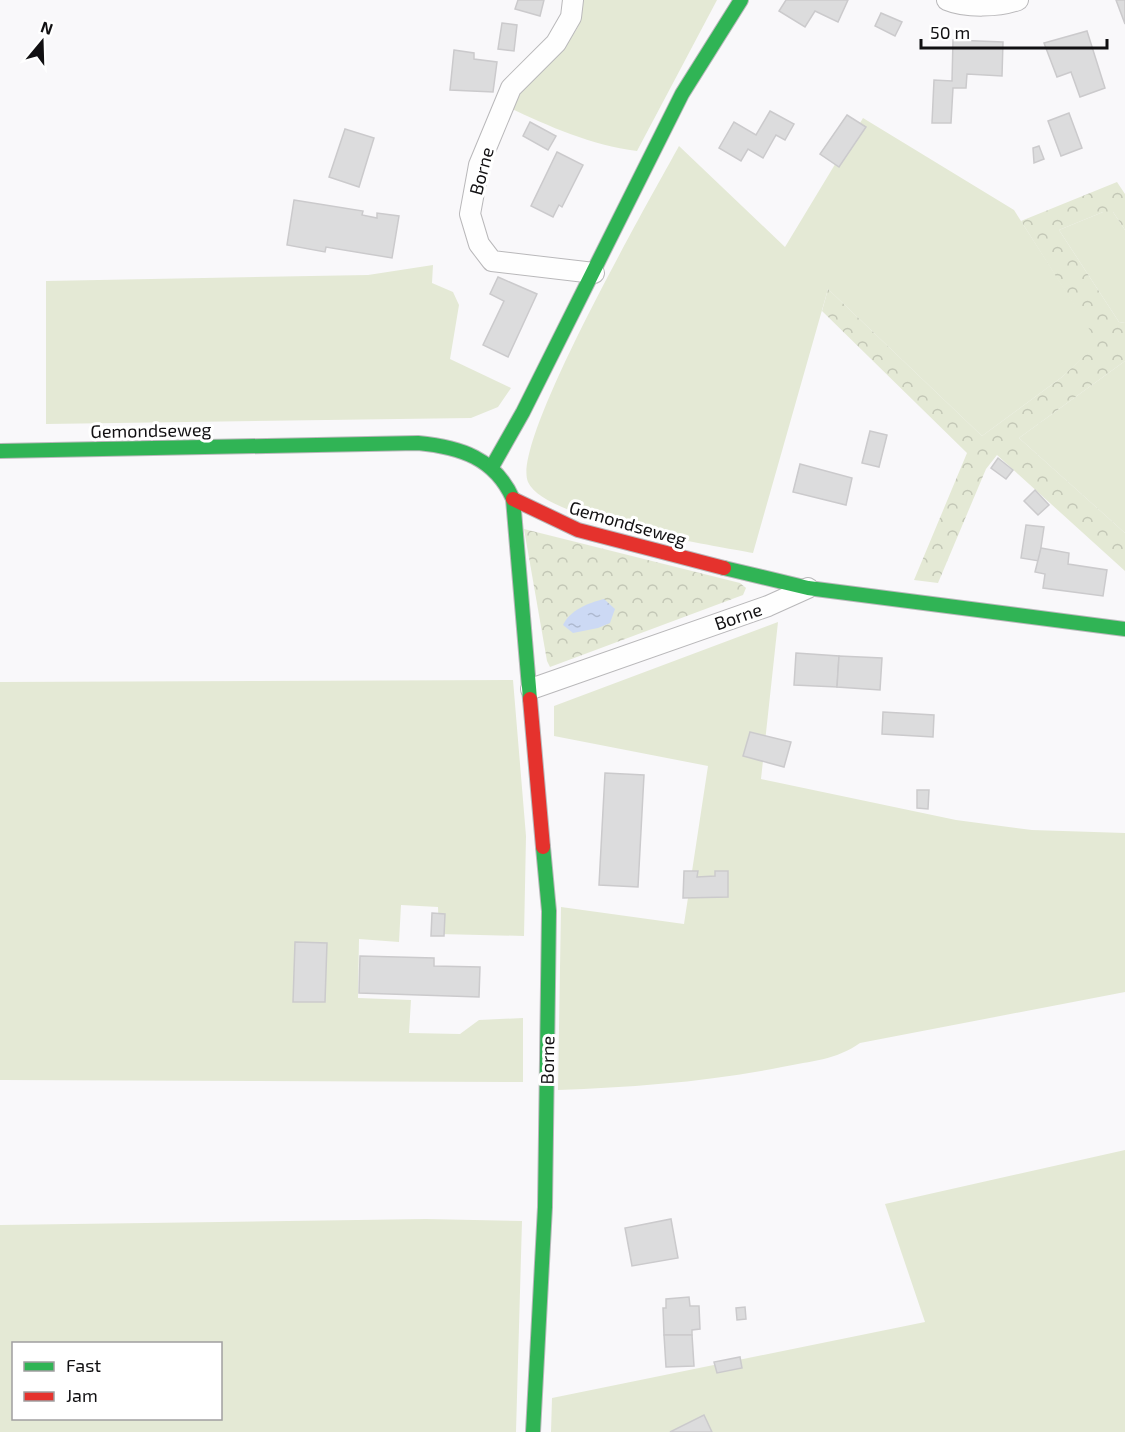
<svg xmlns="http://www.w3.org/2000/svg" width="1125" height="1432" font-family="'Exo 2',sans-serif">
	<defs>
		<pattern id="forest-crowns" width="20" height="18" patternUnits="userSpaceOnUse" patternTransform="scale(1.5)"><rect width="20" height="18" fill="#e4e9d5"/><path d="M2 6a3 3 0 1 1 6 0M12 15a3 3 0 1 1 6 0" fill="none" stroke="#c3c7b6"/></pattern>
		<pattern id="water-ripples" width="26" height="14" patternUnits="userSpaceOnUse" patternTransform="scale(1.5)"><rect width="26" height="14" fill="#ccd9f4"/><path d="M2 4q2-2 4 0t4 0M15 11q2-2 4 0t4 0" fill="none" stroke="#aeb9d0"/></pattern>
	</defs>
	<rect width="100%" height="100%" fill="#f9f8fa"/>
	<g fill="#e4e9d5" fill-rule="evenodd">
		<path d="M 583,0 L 717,0 L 637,151 C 591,145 550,127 508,107 C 520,93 531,77 543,64 C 566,39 582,38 583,0 Z"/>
		<path d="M 863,118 L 1014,210 L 1099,343 L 1062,377 L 982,436 L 828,289 L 753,553 C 712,545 544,520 528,482 C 510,442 653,194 679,146 L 785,247 Z"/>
		<polygon points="1103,212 1113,212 1125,230 1125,323 1119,322 1059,230"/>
		<polygon points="433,265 432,283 453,292 459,305 450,359 511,388 498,407 471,418 46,424 46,281 368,275"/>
		<polygon points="1125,361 1125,533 1019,438"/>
		<path d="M 778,622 L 761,779 L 956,820 L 1032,830 L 1125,833 L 1125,992 L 860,1043 C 836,1060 811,1061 782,1067 C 708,1082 633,1087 558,1090 L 561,907 L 684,924 L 708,766 L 554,736 L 554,706 Z"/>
		<polygon points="513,680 526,836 524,936 439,934 438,907 401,905 399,942 359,939 358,998 411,1000 409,1033 460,1034 479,1020 523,1018 523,1082 0,1080 0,682"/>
		<polygon points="1125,1150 1125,1432 551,1432 552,1398 925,1322 885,1204"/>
		<path d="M 426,1219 L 522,1221 L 516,1432 L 0,1432 L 0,1225 ZM 14,1344 L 220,1344 L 220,1418 L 14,1418 Z"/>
	</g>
	<g fill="url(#forest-crowns)">
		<polygon points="1117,182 1125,194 1125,230 1113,212 1103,212 1059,230 1119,322 1125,323 1125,361 1019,438 1125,533 1125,571 997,455 986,469 938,583 914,580 967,453 822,311 828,289 982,436 1062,377 1098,343 1021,221"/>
		<polygon points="524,529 740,583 746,588 743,595 550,667 547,661"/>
	</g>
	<path fill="url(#water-ripples)" d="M 604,599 L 615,609 L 610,623 L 598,628 L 573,633 L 563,625 C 570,610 588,603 604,599 Z"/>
	<g fill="#dcdcdd" stroke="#cbcacc" stroke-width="1.5">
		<polygon points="518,0 544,0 540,16 515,9"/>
		<polygon points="786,0 848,0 838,22 815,11 805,27 779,11"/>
		<polygon points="1116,0 1125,0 1125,24"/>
		<polygon points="881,13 902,22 895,36 875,26"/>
		<polygon points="502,23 517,25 514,51 498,49"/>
		<polygon points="1087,31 1105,88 1080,97 1071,72 1057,77 1044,43"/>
		<polygon points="953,40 1003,42 1002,76 967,74 966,88 953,88 951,123 932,123 934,80 952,81"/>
		<polygon points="454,50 474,53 474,59 497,62 493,92 450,90"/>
		<polygon points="770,111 794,124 785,140 776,135 763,158 748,149 741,161 719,148 734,122 756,135"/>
		<polygon points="1069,113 1082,148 1061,156 1048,121"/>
		<polygon points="847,115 866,127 839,167 820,154"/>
		<polygon points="530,122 556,136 548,150 523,136"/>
		<polygon points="345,129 374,138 359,187 329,177"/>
		<polygon points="1039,146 1044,159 1034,163 1033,148"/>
		<polygon points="557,152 583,165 562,207 559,205 553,217 531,206"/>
		<polygon points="294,200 363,211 362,215 377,218 377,213 399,216 392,258 326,247 325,252 287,245"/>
		<polygon points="498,277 537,294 508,357 483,345 504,301 490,294"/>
		<polygon points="870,431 887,435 879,467 862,463"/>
		<polygon points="998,458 1013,470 1006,479 991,468"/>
		<polygon points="800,464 852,478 846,505 793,492"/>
		<polygon points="1035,490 1049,505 1038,515 1024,501"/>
		<polygon points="1026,525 1044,527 1039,561 1021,558"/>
		<polygon points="1041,548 1069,553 1068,564 1107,570 1103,596 1043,588 1045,574 1035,572"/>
		<polygon points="796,653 839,656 837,687 794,685"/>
		<polygon points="839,656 882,658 880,690 837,687"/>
		<polygon points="883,712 934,715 933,737 882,734"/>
		<polygon points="750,732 791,742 784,767 743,756"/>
		<polygon points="605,773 644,775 638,887 599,885"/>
		<polygon points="917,790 929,790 928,809 917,808"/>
		<polygon points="684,871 698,871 697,877 715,876 715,871 728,871 728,897 683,898"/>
		<polygon points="432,913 445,914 444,936 431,936"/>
		<polygon points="295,942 327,943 325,1002 293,1002"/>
		<polygon points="360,956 434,958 434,966 480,967 479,997 359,993"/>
		<polygon points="671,1219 678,1258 632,1266 625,1228"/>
		<polygon points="689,1297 690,1306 699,1306 700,1329 692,1330 692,1335 664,1335 663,1308 666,1308 666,1299"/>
		<polygon points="745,1307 746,1319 737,1320 736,1308"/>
		<polygon points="664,1335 692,1335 694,1366 666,1367"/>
		<polygon points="740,1357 742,1368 717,1373 714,1362"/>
		<polygon points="704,1415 712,1432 670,1432"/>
	</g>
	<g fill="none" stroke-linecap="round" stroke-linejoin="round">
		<g stroke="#b9b8ba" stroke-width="22">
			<g id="street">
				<polyline points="573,0 571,17 556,43 511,88 479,165 470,214 479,244 492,261 594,273"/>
				<path d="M 947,0 C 966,8 999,7 1018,0"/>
				<polyline points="531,689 768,606 808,588"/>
			</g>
		</g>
		<g stroke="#b9b8ba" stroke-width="16">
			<g id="fast">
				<path d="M 0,451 L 418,443 C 460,447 495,458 513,499 L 530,699"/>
				<polyline points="493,465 523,412 682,94 741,0"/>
				<polyline points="724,568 808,588 1125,629"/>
				<polyline points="533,1432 545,1207 549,911 543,847"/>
			</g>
		</g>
		<g stroke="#b9b8ba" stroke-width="16">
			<g id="jam">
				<polyline points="513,499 578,530 724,568"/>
				<polyline points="530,699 543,847"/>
			</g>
		</g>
		<use href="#street" stroke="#fefefe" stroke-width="20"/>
		<use href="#fast" stroke="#30b455" stroke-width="14"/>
		<use href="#jam" stroke="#e5322d" stroke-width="14"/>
	</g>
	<g text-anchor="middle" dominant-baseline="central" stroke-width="6" stroke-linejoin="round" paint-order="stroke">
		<g font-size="18" fill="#111012" stroke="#fff">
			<text transform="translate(481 171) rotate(-75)">Borne</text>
			<text transform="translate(151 430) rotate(-1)">Gemondseweg</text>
			<text transform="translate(628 523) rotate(16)">Gemondseweg</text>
			<text transform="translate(738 616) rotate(-19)">Borne</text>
			<text transform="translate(547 1060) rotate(-89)">Borne</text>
		</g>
	</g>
	<rect x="12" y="1342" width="210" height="78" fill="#ffffff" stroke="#a09fa0" stroke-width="1.5"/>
	<rect x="24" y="1362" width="30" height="9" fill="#30b455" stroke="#a09fa0" stroke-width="1.5"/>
	<text x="66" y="1372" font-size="18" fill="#111012">Fast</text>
	<rect x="24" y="1392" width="30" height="9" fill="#e5322d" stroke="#a09fa0" stroke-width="1.5"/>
	<text x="66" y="1402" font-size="18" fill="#111012">Jam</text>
	<g transform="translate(42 42) rotate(19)" stroke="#ffffff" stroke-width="4.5" paint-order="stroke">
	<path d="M0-4.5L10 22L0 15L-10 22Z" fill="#111012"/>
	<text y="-9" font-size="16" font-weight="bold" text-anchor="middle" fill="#111012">N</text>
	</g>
	<path d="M921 39v9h186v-9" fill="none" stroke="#111012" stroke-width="3"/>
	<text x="930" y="39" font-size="18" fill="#111012" stroke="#ffffff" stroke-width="4.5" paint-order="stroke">50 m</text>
</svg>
